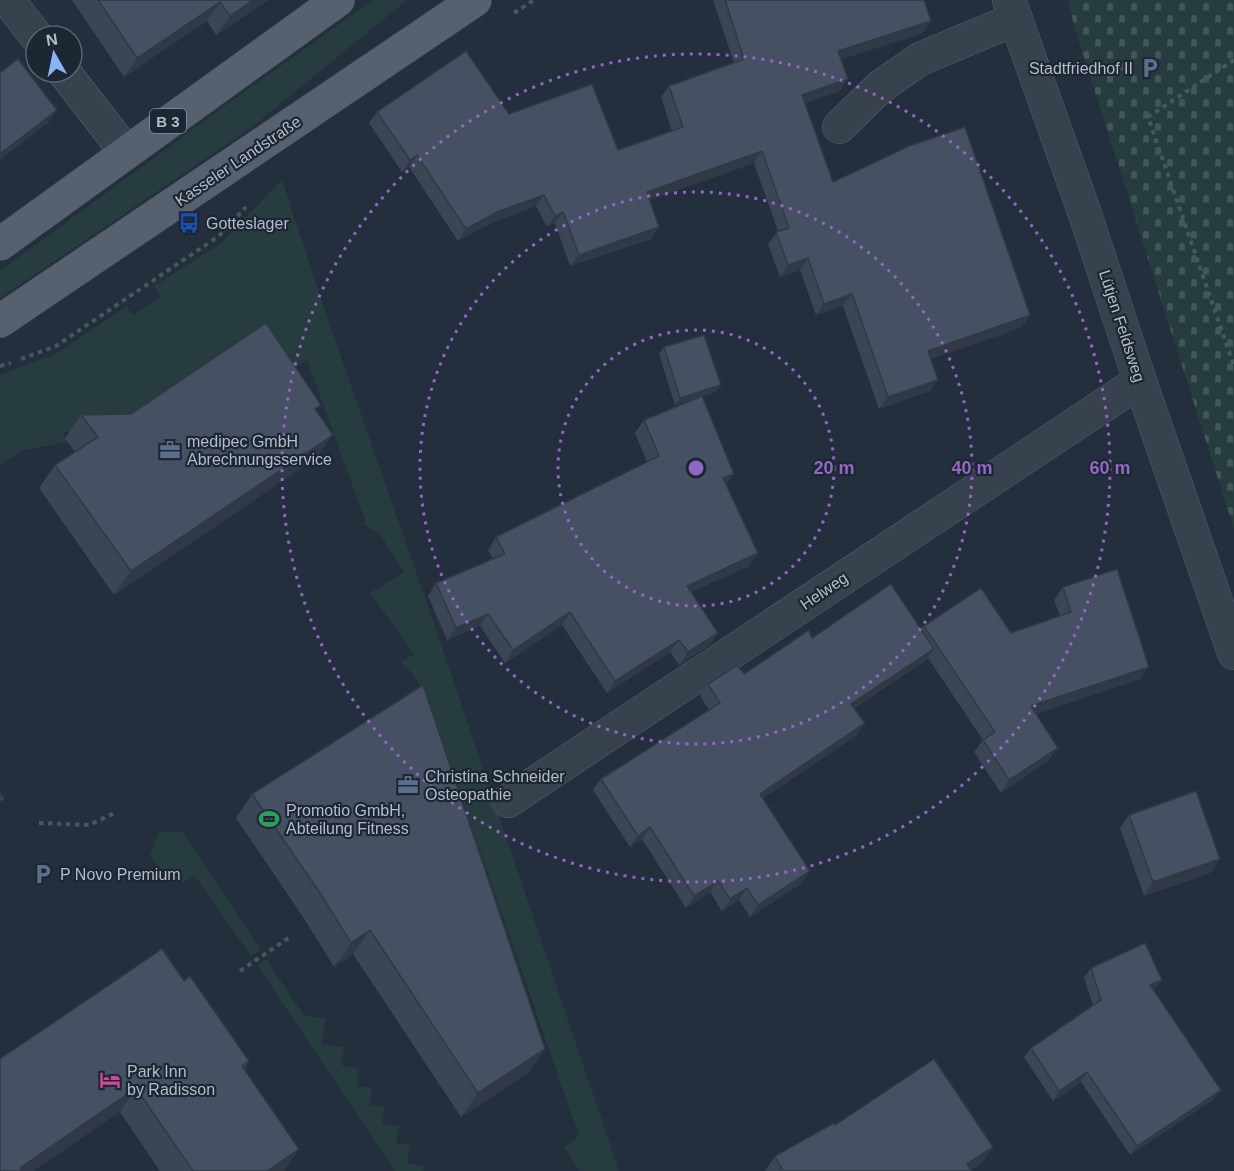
<svg xmlns="http://www.w3.org/2000/svg" width="1234" height="1171" font-family="Arial,sans-serif">
	<defs>
		<pattern id="cemetery-stones" width="16" height="16" patternUnits="userSpaceOnUse" patternTransform="scale(1.5)"><rect width="16" height="16" fill="#263c3f"/><path d="M2 7V4a2 2 0 0 1 4 0v3zM10 15v-3a2 2 0 0 1 4 0v3z" fill="#435659"/></pattern>
	</defs>
	<rect width="100%" height="100%" fill="#242f3e"/>
	<g fill="#263c3f">
		<polygon points="373,0 407,0 251,128 0,298 0,271 230,102"/>
		<path d="M 282,180 L 325,311 L 430,612 L 619,1171 L 580,1171 L 564,1147 L 579,1136 L 428,701 C 420,684 415,675 401,662 L 414,654 L 370,593 L 404,572 L 380,534 L 364,525 L 365,520 L 307,360 L 273,382 L 109,431 L 62,432 L 68,442 L 23,450 L 0,465 L 0,375 L 58,353 L 126,306 L 133,315 L 161,297 L 154,286 L 220,244 Z"/>
		<polygon points="182,831 261,950 251,956 195,876 183,882 168,883 150,856 158,833"/>
		<polygon points="266,959 304,1016 326,1018 322,1044 344,1047 342,1066 359,1069 357,1086 372,1088 370,1105 384,1107 382,1124 399,1126 396,1143 410,1145 407,1163 424,1166 423,1171 395,1171 257,965"/>
	</g>
	<polygon fill="url(#cemetery-stones)" points="1068,0 1234,0 1234,529 1074,26"/>
	<g fill="none" stroke-linecap="round" stroke-linejoin="round">
		<g stroke="#565f6c" stroke-width="34">
			<g id="minor">
				<polyline points="8,0 36,36"/>
				<polyline points="1009,0 1085,214 1140,381 1234,653"/>
				<polyline points="64,72 126,152"/>
				<polyline points="839,127 880,87 920,59 1016,19"/>
				<polyline points="508,801 1140,381"/>
			</g>
		</g>
		<g stroke="#414a57" stroke-width="34">
			<g id="major">
				<polyline points="0,244 338,0"/>
				<polyline points="0,321 475,0"/>
			</g>
		</g>
		<g stroke="#44595c" stroke-width="4" stroke-dasharray="4.5 4.5" stroke-linecap="butt">
			<polyline points="514,13 534,0"/>
			<polyline points="1234,60 1148,117 1234,366"/>
			<polyline points="21,359 56,346 219,236 246,207"/>
			<polyline points="0,366 11,363"/>
			<polyline points="39,823 89,825 115,813"/>
			<polyline points="240,971 290,937"/>
		</g>
		<use href="#minor" stroke="#38414e" stroke-width="33"/>
		<use href="#major" stroke="#56606e" stroke-width="33"/>
	</g>
	<g fill="#3b4654">
		<polygon points="72,0 268,0 216,35 207,21 124,77"/>
		<polygon points="713,0 924,0 923,33 841,59 840,91 805,103 833,182 1030,315 1022,327 931,359 938,380 930,391 879,409 843,306 816,315 800,270 780,277 768,244 778,231 754,163 649,200 651,239 570,266 555,223 547,227 536,206 489,224 458,241 409,167 402,172 369,123 377,112 509,114 618,150 672,131 661,97 669,86 734,63"/>
		<polygon points="664,347 721,385 716,392 675,405 659,354"/>
		<polygon points="317,411 316,458 114,595 39,488 55,465 75,452 65,438 81,415"/>
		<polygon points="644,420 726,484 749,566 691,592 718,633 709,645 679,665 670,652 607,693 562,625 505,663 480,626 447,640 428,596 436,583 493,559 488,550 496,537 647,462 635,433"/>
		<polygon points="1063,587 1140,679 1036,714 1049,760 1001,793 974,752 983,740 928,658 926,660 854,708 857,735 763,798 802,883 750,917 739,900 722,911 710,892 686,908 642,839 630,847 593,790 601,779 709,710 700,696 708,684 744,674 812,638 921,629 924,626 1011,633 1060,616 1054,600"/>
		<polygon points="252,794 545,1049 528,1073 461,1117 353,954 334,967 303,917 236,818"/>
		<polygon points="1129,815 1220,859 1210,873 1144,896 1120,828"/>
		<polygon points="1091,968 1155,989 1153,990 1214,1099 1130,1155 1081,1082 1053,1101 1024,1057 1031,1048 1093,1005 1084,978"/>
		<polygon points="184,981 249,1061 244,1069 299,1149 284,1171 160,1171 120,1112"/>
		<polygon points="835,1125 993,1147 981,1164 971,1170 972,1171 765,1171 775,1156"/>
	</g>
	<g fill="#303945">
		<polygon points="253,0 268,0 216,35 230,16"/>
		<polygon points="220,2 207,21 124,77 137,58"/>
		<polygon points="931,21 923,33 830,63 838,51"/>
		<polygon points="848,79 840,91 794,107 802,95"/>
		<polygon points="57,110 48,123 0,160 0,154"/>
		<polygon points="762,151 754,163 638,204 647,192"/>
		<polygon points="417,155 409,167 402,172 410,160"/>
		<polygon points="544,195 536,206 489,224 458,241 466,229 497,212"/>
		<polygon points="563,212 555,223 547,227 555,216"/>
		<polygon points="659,227 651,239 570,266 579,255"/>
		<polygon points="808,258 800,270 780,277 788,265"/>
		<polygon points="852,294 843,306 816,315 824,304"/>
		<polygon points="1030,315 1022,327 920,363 928,351"/>
		<polygon points="938,380 930,391 879,409 888,397"/>
		<polygon points="721,385 716,392 675,405 680,398"/>
		<polygon points="333,435 316,458 114,595 131,571"/>
		<polygon points="734,474 725,486 723,478"/>
		<polygon points="758,553 749,566 679,598 687,586"/>
		<polygon points="570,612 562,625 505,663 513,650"/>
		<polygon points="488,614 480,626 447,640 456,628"/>
		<polygon points="718,633 709,645 679,665 688,652"/>
		<polygon points="679,640 670,652 607,693 615,681"/>
		<polygon points="934,649 926,660 843,716 851,704"/>
		<polygon points="1149,667 1140,679 1022,719 1031,706"/>
		<polygon points="865,723 857,735 752,806 760,794"/>
		<polygon points="1058,748 1049,760 1001,793 1009,780"/>
		<polygon points="650,827 642,839 630,847 638,836"/>
		<polygon points="1220,859 1210,873 1144,896 1153,882"/>
		<polygon points="810,871 802,883 750,917 758,905"/>
		<polygon points="718,881 710,892 686,908 694,896"/>
		<polygon points="747,888 739,900 722,911 730,899"/>
		<polygon points="370,930 353,954 334,967 351,943"/>
		<polygon points="1162,980 1155,989 1144,995 1150,985"/>
		<polygon points="545,1049 528,1073 461,1117 478,1093"/>
		<polygon points="1087,1072 1081,1082 1053,1101 1059,1091"/>
		<polygon points="136,1088 120,1112 33,1171 17,1171 20,1168"/>
		<polygon points="1221,1090 1214,1099 1130,1155 1137,1146"/>
		<polygon points="993,1147 981,1164 970,1171 967,1164"/>
		<polygon points="299,1149 284,1171 267,1171"/>
	</g>
	<g fill="#455162" stroke="#303945" stroke-width="1.5">
		<polygon points="98,0 253,0 230,16 220,2 137,58"/>
		<polygon points="725,0 924,0 931,21 838,51 848,79 802,95 833,182 909,146 965,127 1030,315 928,351 938,380 888,397 852,294 824,304 808,258 788,265 776,232 789,228 762,151 647,192 659,227 579,255 563,212 555,216 544,195 497,212 466,229 417,155 410,160 377,112 466,51 509,114 592,84 618,150 683,127 669,86 744,59"/>
		<polygon points="18,59 57,110 0,154 0,73"/>
		<polygon points="266,323 321,405 315,409 333,435 131,571 55,465 98,437 81,415 131,414"/>
		<polygon points="704,335 721,385 680,398 664,347"/>
		<polygon points="702,396 734,474 723,478 758,553 687,586 718,633 688,652 679,640 615,681 570,612 513,650 488,614 456,628 436,583 505,554 496,537 659,456 644,420"/>
		<polygon points="1117,569 1149,667 1031,706 1058,748 1009,780 983,740 995,732 924,626 981,588 1011,633 1071,612 1063,587"/>
		<polygon points="891,584 934,649 851,704 865,723 760,794 810,871 758,905 747,888 730,899 718,881 694,896 650,827 638,836 601,779 720,703 708,684 737,665 744,674 809,630 812,638"/>
		<polygon points="423,685 545,1049 478,1093 370,930 351,943 320,893 252,794"/>
		<polygon points="1196,791 1220,859 1153,882 1129,815"/>
		<polygon points="0,793 4,799 0,802"/>
		<polygon points="1145,943 1162,980 1150,985 1221,1090 1137,1146 1087,1072 1059,1091 1031,1048 1101,1000 1091,968"/>
		<polygon points="162,949 184,981 190,976 249,1061 242,1066 299,1149 267,1171 193,1171 136,1088 20,1168 22,1171 0,1171 0,1059"/>
		<polygon points="934,1059 993,1147 967,1164 972,1171 783,1171 775,1156 834,1123 835,1125"/>
	</g>
	<g fill="none" stroke="#9266c3" stroke-width="3" stroke-dasharray="3 6">
		<circle cx="696" cy="468" r="138"/>
		<circle cx="696" cy="468" r="276"/>
		<circle cx="696" cy="468" r="414"/>
	</g>
	<defs>
		<g id="parking-bare" transform="scale(1.62)"><path d="M-3.5-5.5H1a3.5 3.5 0 0 1 0 7H-1V5.5H-3.5ZM-1-3.4V-.6H.8a1.4 1.4 0 0 0 0-2.8Z" fill="#5c6f8a" stroke="#1d2633" stroke-width="2.5" paint-order="stroke"/></g>
		<g id="bus-bare" transform="scale(1.62)"><path d="M-5-6H5V4H4V6H2V4H-2V6H-4V4H-5ZM-3.5-4V0h7V-4ZM-3.5 1.2v1.5H-2V1.2ZM2 1.2v1.5H3.5V1.2Z" fill="#1a4fb4" stroke="#1d2633" stroke-width="2.5" paint-order="stroke"/></g>
		<g id="office-bare" transform="scale(1.62)"><path d="M-6-3h4V-5.5h4V-3h4V5H-6ZM-1-4.5V-3h2v-1.5ZM-6 0V1H6V0Z" fill="#5c6f8a" stroke="#1d2633" stroke-width="2.5" paint-order="stroke"/></g>
		<g id="stadium-bare" transform="scale(1.62)"><path d="M0-5a6.5 5 0 1 0 0 10a6.5 5 0 1 0 0-10ZM-3.5-1.8h7v3.6h-7Z" fill="#2e9e5b" stroke="#1d2633" stroke-width="2.5" paint-order="stroke"/></g>
		<g id="hotel-bare" transform="scale(1.62)"><path d="M-6-4.5h1.5V1H6V5H4.5V3h-9V5H-6ZM-4 0a1.8 1.8 0 1 1 3.6 0ZM.5 0V-2.5h3Q6-2.5 6 0Z" fill="#d1479c" stroke="#1d2633" stroke-width="2.5" paint-order="stroke"/></g>
	</defs>
	<g fill-rule="evenodd">
		<use href="#parking-bare" x="1150" y="68"/>
		<use href="#bus-bare" x="189" y="223"/>
		<use href="#office-bare" x="170" y="450"/>
		<use href="#office-bare" x="408" y="785"/>
		<use href="#stadium-bare" x="269" y="819"/>
		<use href="#parking-bare" x="43" y="874"/>
		<use href="#hotel-bare" x="110" y="1080"/>
	</g>
	<g text-anchor="middle" dominant-baseline="central" stroke-width="4.5" stroke-linejoin="round" paint-order="stroke">
		<rect fill="#1d2633" stroke="#878f9c" stroke-width="1.5" x="150" y="109" width="36" height="24" rx="4.5"/>
		<g font-size="15" font-weight="bold" fill="#b4bcc9">
			<text x="168" y="121">B 3</text>
		</g>
		<g font-size="16" fill="#b4bcc9" stroke="#1d2633" text-anchor="start">
			<text x="1133" y="68" text-anchor="end">Stadtfriedhof II</text>
			<text x="206" y="223">Gotteslager</text>
			<text x="187" y="441">medipec GmbH<tspan x="187" dy="18">Abrechnungsservice</tspan></text>
			<text x="425" y="776">Christina Schneider<tspan x="425" dy="18">Osteopathie</tspan></text>
			<text x="286" y="810">Promotio GmbH,<tspan x="286" dy="18">Abteilung Fitness</tspan></text>
			<text x="60" y="874">P Novo Premium</text>
			<text x="127" y="1071">Park Inn<tspan x="127" dy="18">by Radisson</tspan></text>
		</g>
		<g font-size="16" fill="#b4bcc9" stroke="#1d2633">
			<text transform="translate(238 161) rotate(-34)">Kasseler Landstraße</text>
			<text transform="translate(1122 326) rotate(72)">Lütjen Feldsweg</text>
			<text transform="translate(824 591) rotate(-34)">Helweg</text>
		</g>
	</g>
	<circle cx="696" cy="468" r="9" fill="#9266c3" stroke="#1d2633" stroke-width="3"/>
	<g font-size="18" text-anchor="middle" font-weight="bold" fill="#9266c3" stroke="#1d2633" stroke-width="4.5" stroke-linejoin="round" paint-order="stroke">
		<text x="834" y="474">20 m</text>
		<text x="972" y="474">40 m</text>
		<text x="1110" y="474">60 m</text>
	</g>
	<g transform="translate(54 54) rotate(351)"><circle r="28" fill="#1d2633" stroke="#59626f" stroke-width="1.5"/>
	<path d="M0-4.5L10 22L0 15L-10 22Z" fill="#8ab4f8"/>
	<text y="-9" font-size="16" font-weight="bold" text-anchor="middle" fill="#b4bcc9">N</text>
	</g>
</svg>
